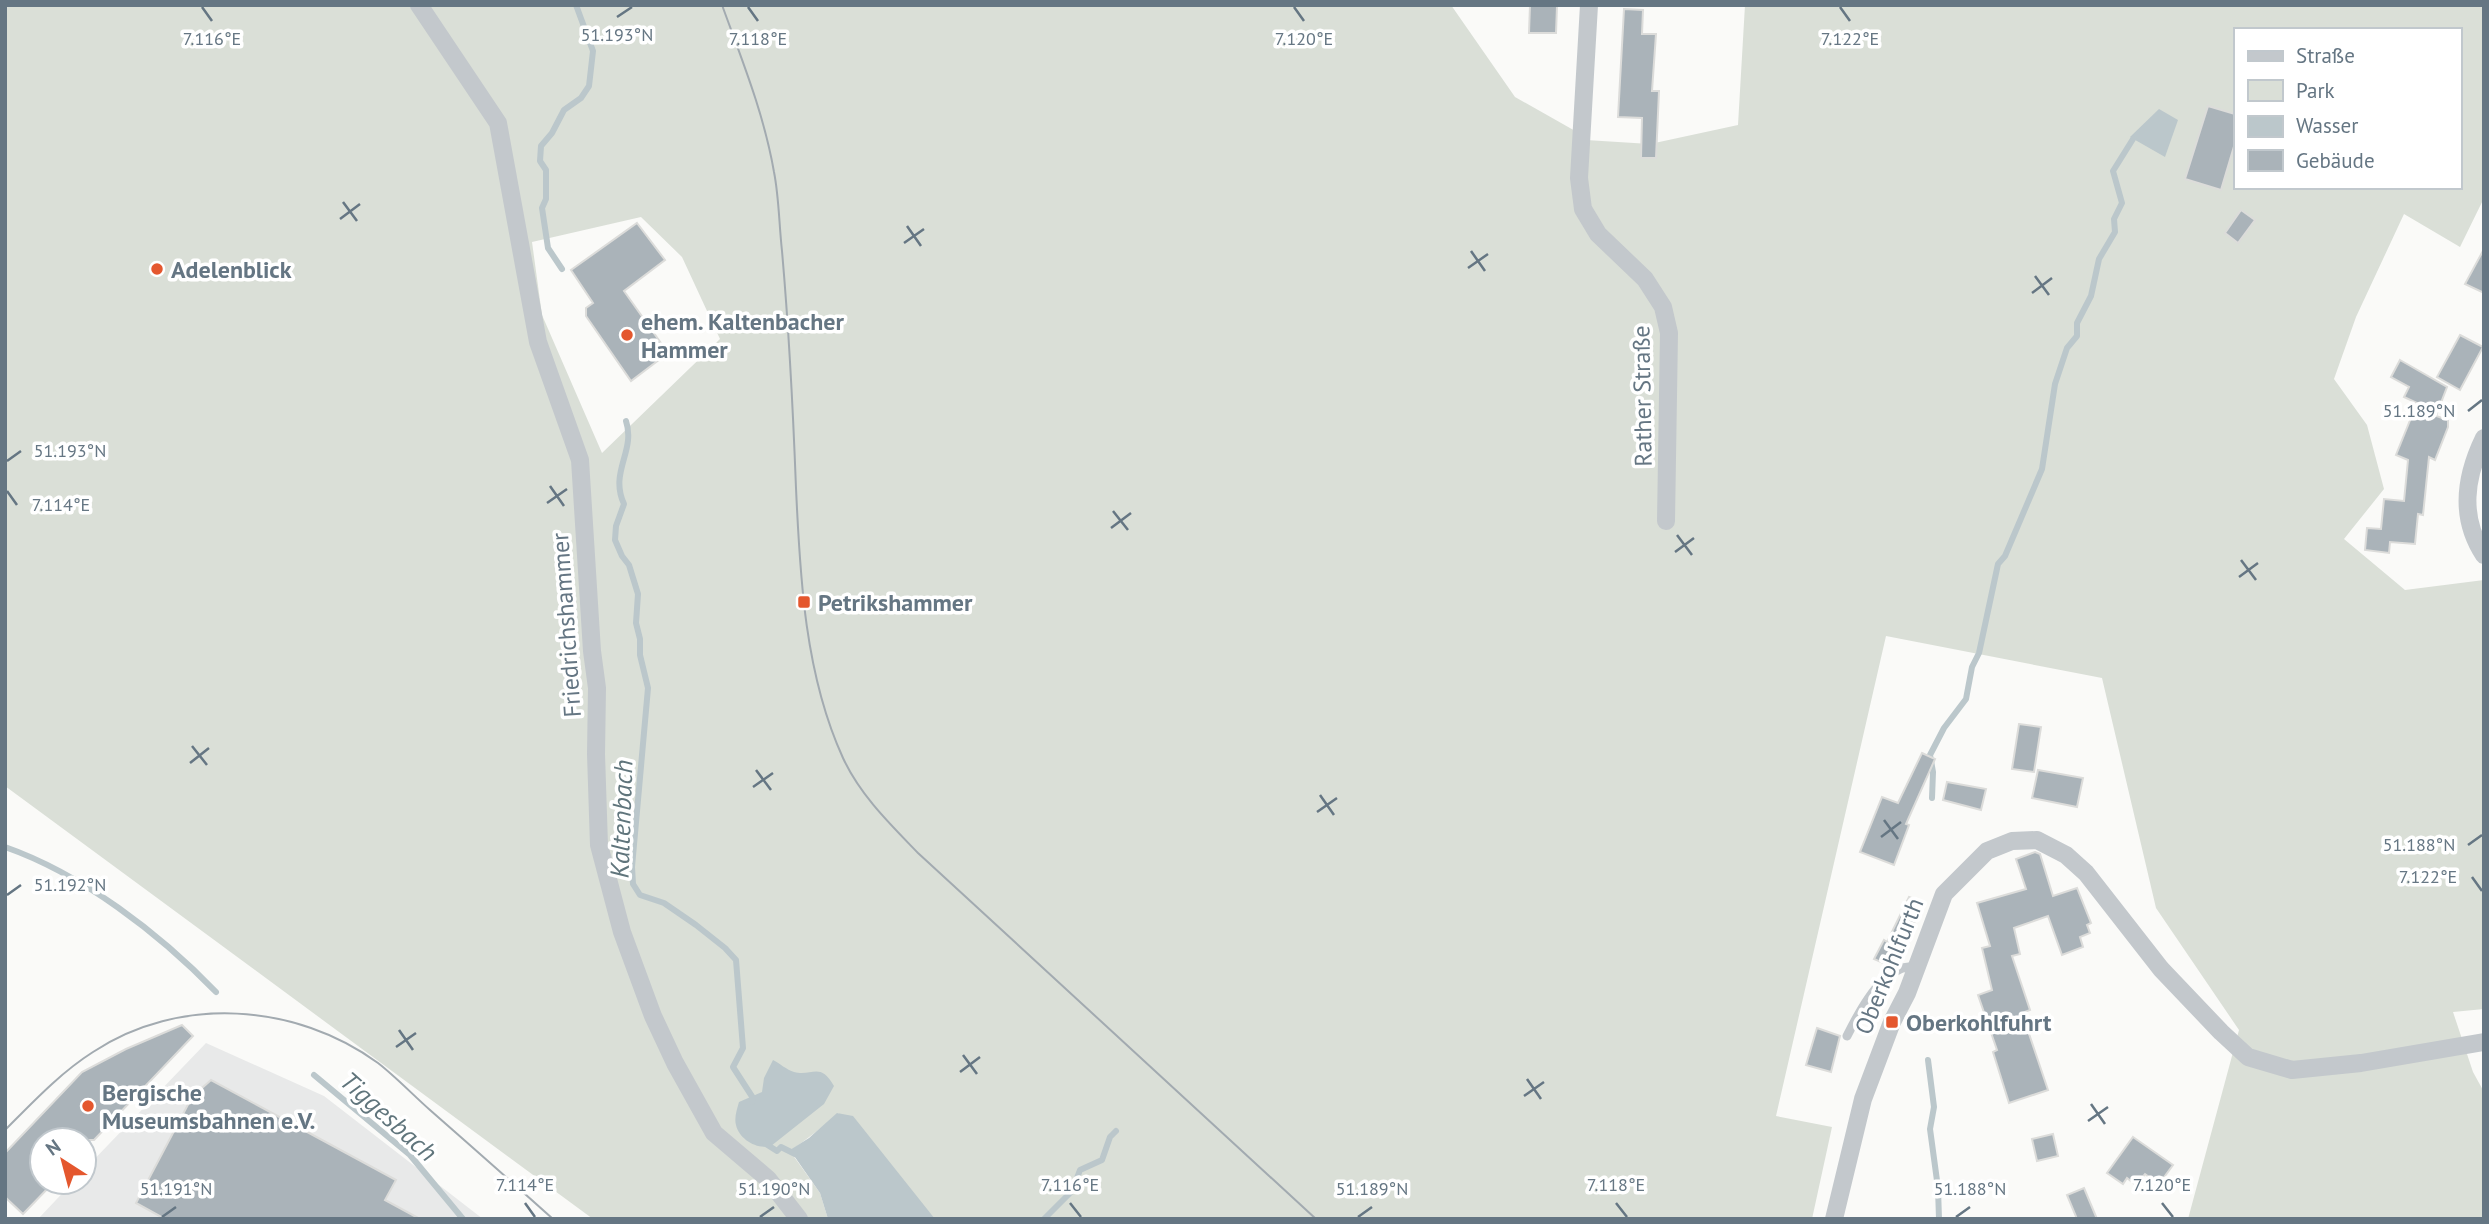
<svg xmlns="http://www.w3.org/2000/svg" width="2489" height="1224" font-family="'PT Sans',sans-serif">
	<rect width="100%" height="100%" fill="#fafaf8"/>
	<polygon fill="#e8e9e9" points="206,1043 324,1096 483,1219 38,1219 73,1182 84,1182 84,1170"/>
	<path fill="#dadfd7" fill-rule="evenodd" d="M 5,5 L 1451,5 L 1515,97 L 1577,132 L 1586,140 L 1650,144 L 1738,125 L 1745,5 L 2484,5 L 2484,198 L 2460,247 L 2404,214 L 2356,317 L 2334,379 L 2367,425 L 2384,489 L 2344,539 L 2405,590 L 2484,580 L 2484,1009 L 2453,1012 L 2473,1072 L 2484,1092 L 2484,1219 L 2188,1219 L 2239,1030 L 2156,908 L 2102,678 L 1886,636 L 1776,1116 L 1832,1127 L 1812,1219 L 935,1219 L 838,1113 C 823,1127 807,1139 790,1151 L 820,1193 L 828,1219 L 593,1219 L 5,786 ZM 2235,30 L 2459,30 L 2459,187 L 2235,187 ZM 641,217 L 682,257 L 720,339 L 602,453 L 542,315 L 532,242 Z"/>
	<g fill="#bbc7cb">
		<polygon points="2159,109 2178,120 2165,157 2130,137"/>
		<path d="M 773,1060 C 779,1063 787,1070 794,1072 C 812,1077 820,1061 834,1086 L 824,1104 L 771,1146 C 757,1150 739,1139 736,1125 C 734,1118 737,1109 739,1102 L 762,1092 L 764,1078 Z"/>
		<polygon points="837,1113 853,1116 935,1219 828,1219 820,1193 790,1150 809,1138"/>
	</g>
	<g fill="none" stroke-linecap="round" stroke-linejoin="round">
		<g stroke="#bbc7cb" stroke-width="6">
			<polyline points="562,269 548,248 542,208 546,199 546,170 540,161 541,146 552,133 564,110 581,98 589,86 593,51 576,5"/>
			<path d="M 626,421 C 636,451 609,472 624,504 L 616,526 L 615,540 L 622,556 L 629,565 L 638,594 L 636,623 L 640,639 L 640,655 L 648,688 L 632,867 L 633,884 L 640,895 L 664,903 L 696,925 L 725,948 L 736,960 L 743,1048 L 733,1067 L 753,1098 L 752,1102"/>
			<polyline points="1932,798 1933,772 1930,755 1944,728 1966,699 1972,667 1979,653 1998,564 2005,556 2042,469 2055,384 2067,348 2077,336 2077,323 2091,296 2099,259 2115,232 2114,219 2122,203 2113,171 2133,139"/>
			<path d="M 5,847 C 82,874 159,933 216,992"/>
			<polyline points="1928,1060 1934,1107 1930,1129 1938,1188 1939,1219"/>
			<polyline points="314,1075 410,1155 463,1219"/>
			<polyline points="766,1144 777,1151 781,1147 795,1154"/>
			<polyline points="1044,1219 1072,1191 1080,1170 1102,1160 1110,1137 1116,1131"/>
		</g>
	</g>
	<g fill="#aab3b9" stroke="#dcdcda" stroke-width="2">
		<polygon points="1530,5 1557,6 1556,33 1529,33"/>
		<polygon points="1624,9 1643,10 1642,34 1656,34 1652,91 1659,91 1656,158 1641,158 1642,118 1618,117"/>
		<polygon points="2208,106 2235,114 2235,143 2221,190 2185,179"/>
		<polygon points="2241,210 2255,220 2238,243 2225,233"/>
		<polygon points="637,223 665,260 624,291 668,353 631,381 586,316 586,308 593,303 571,270"/>
		<polygon points="2484,249 2484,293 2465,284"/>
		<polygon points="2460,335 2483,347 2460,390 2437,377"/>
		<polygon points="2400,360 2447,387 2436,416 2448,420 2448,427 2435,460 2429,457 2423,515 2418,514 2415,544 2390,542 2389,553 2365,550 2367,528 2381,529 2384,499 2404,501 2408,460 2396,455 2417,403 2404,397 2409,387 2391,377"/>
		<polygon points="2019,724 2041,727 2034,772 2012,769"/>
		<polygon points="1922,753 1935,759 1906,824 1909,825 1894,865 1860,852 1882,797 1898,803"/>
		<polygon points="2038,770 2083,778 2077,807 2032,798"/>
		<polygon points="1947,782 1986,789 1981,810 1943,800"/>
		<polygon points="2035,852 2040,854 2053,896 2077,888 2091,923 2087,925 2090,933 2080,937 2083,947 2062,955 2048,916 2014,928 2020,954 2012,956 2030,1010 2022,1013 2048,1090 2009,1103 1993,1052 1997,1050 1978,995 1992,990 1982,948 1990,946 1977,903 2026,889 2016,859"/>
		<polygon points="1909,897 1924,903 1894,964 1890,966 1874,959 1884,940 1887,942"/>
		<polygon points="182,1025 193,1036 94,1140 42,1140 42,1182 54,1182 23,1214 5,1197 5,1153 82,1072 126,1049"/>
		<polygon points="1817,1028 1840,1036 1831,1072 1806,1065"/>
		<polygon points="211,1080 396,1180 385,1200 420,1219 165,1219 136,1203 192,1097"/>
		<polygon points="2053,1134 2058,1156 2037,1161 2032,1139"/>
		<polygon points="2133,1137 2173,1165 2159,1184 2145,1174 2136,1185 2127,1178 2123,1184 2107,1173"/>
		<polygon points="2084,1188 2097,1219 2077,1219 2067,1195"/>
	</g>
	<g fill="none" stroke-linecap="round" stroke-linejoin="round">
		<path stroke="#c3c8cc" stroke-width="9" d="M 1847,1036 C 1858,1014 1876,979 1900,969 C 1905,967 1912,967 1917,966"/>
		<g stroke="#c3c8cc" stroke-width="18">
			<polyline points="419,5 498,123 538,342 580,460 592,651 597,688 596,754 599,845 622,932 653,1016 675,1063 714,1133 768,1179 799,1219"/>
			<polyline points="1589,5 1579,178 1583,209 1598,234 1645,279 1663,307 1669,333 1666,521"/>
			<path d="M 2484,438 C 2465,477 2459,517 2484,555"/>
			<polyline points="1834,1219 1863,1099 1892,1022 1907,993 1944,894 1987,851 2012,841 2037,840 2066,855 2086,873 2161,969 2221,1032 2248,1057 2292,1070 2361,1063 2484,1042"/>
		</g>
		<g stroke="#a2aab0" stroke-width="2">
			<path d="M 722,5 C 742,60 764,114 774,172 C 779,197 779,224 782,251 C 789,330 793,409 796,488 C 800,578 805,675 843,758 C 860,795 890,824 918,853 L 1316,1219"/>
			<path d="M 5,1130 C 33,1102 60,1073 93,1052 C 179,995 296,1003 378,1063 C 396,1077 413,1095 430,1110 C 471,1146 512,1182 553,1219"/>
		</g>
	</g>
	<path fill="none" stroke="#657683" stroke-width="2.5" d="M 202,7 L 212,21M 748,7 L 758,21M 1294,7 L 1304,21M 1840,7 L 1850,21M 617,17 L 632,7M 343,202 L 357,221M 340,219 L 360,204M 907,226 L 921,246M 904,243 L 924,229M 1471,251 L 1485,271M 1468,268 L 1488,254M 2035,276 L 2049,295M 2032,293 L 2052,278M 2468,411 L 2482,400M 7,461 L 21,451M 550,486 L 564,506M 7,491 L 17,505M 547,503 L 567,489M 1113,511 L 1128,530M 1111,528 L 1131,513M 1677,535 L 1692,555M 1675,552 L 1694,538M 2241,560 L 2256,580M 2239,577 L 2258,563M 192,746 L 207,765M 190,763 L 209,748M 756,770 L 771,790M 753,787 L 773,773M 1320,795 L 1334,815M 1317,812 L 1337,798M 1884,820 L 1898,839M 1881,837 L 1901,822M 2468,845 L 2482,835M 2472,877 L 2482,891M 7,895 L 21,885M 399,1030 L 413,1050M 396,1047 L 416,1033M 963,1055 L 977,1074M 960,1072 L 980,1057M 1527,1079 L 1541,1099M 1524,1096 L 1544,1082M 2091,1104 L 2105,1124M 2088,1121 L 2108,1107M 525,1203 L 535,1217M 1070,1203 L 1081,1217M 1616,1203 L 1627,1217M 2162,1203 L 2173,1217M 162,1217 L 176,1207M 760,1217 L 774,1207M 1358,1217 L 1372,1207M 1956,1217 L 1970,1207"/>
	<g fill="#e4572e" stroke="#fff" stroke-width="2.5">
		<circle cx="157" cy="269" r="7"/>
		<circle cx="627" cy="335" r="7"/>
		<rect x="797" y="595" width="14" height="14" rx="3.5"/>
		<rect x="1885" y="1015" width="14" height="14" rx="3.5"/>
		<circle cx="88" cy="1106" r="7"/>
	</g>
	<g text-anchor="middle" dominant-baseline="central" stroke-width="7" stroke-linejoin="round" paint-order="stroke">
		<g font-size="24" font-weight="bold" fill="#657683" stroke="#fff" text-anchor="start">
			<text x="171" y="269">Adelenblick</text>
			<text x="641" y="321">ehem. Kaltenbacher<tspan x="641" dy="28">Hammer</tspan></text>
			<text x="818" y="602">Petrikshammer</text>
			<text x="1906" y="1022">Oberkohlfuhrt</text>
			<text x="102" y="1092">Bergische<tspan x="102" dy="28">Museumsbahnen e.V.</tspan></text>
		</g>
		<g font-size="24" fill="#657683" stroke="#fff">
			<text transform="translate(1642 396) rotate(-91)">Rather Straße</text>
			<text transform="translate(566 625) rotate(-94)">Friedrichshammer</text>
			<text transform="translate(1889 966) rotate(-68)">Oberkohlfurth</text>
		</g>
		<g font-size="26" font-style="italic" fill="#60757c" stroke="#fff">
			<text transform="translate(621 819) rotate(-88)">Kaltenbach</text>
			<text transform="translate(389 1116) rotate(42)">Tiggesbach</text>
		</g>
	</g>
	<g font-size="18" text-anchor="middle" fill="#657683" stroke="#fff" stroke-width="7" stroke-linejoin="round" paint-order="stroke">
		<text x="617" y="41">51.193°N</text>
		<text x="212" y="45">7.116°E</text>
		<text x="758" y="45">7.118°E</text>
		<text x="1304" y="45">7.120°E</text>
		<text x="1850" y="45">7.122°E</text>
		<text x="2419" y="417">51.189°N</text>
		<text x="70" y="457">51.193°N</text>
		<text x="61" y="511">7.114°E</text>
		<text x="2419" y="851">51.188°N</text>
		<text x="2428" y="883">7.122°E</text>
		<text x="70" y="891">51.192°N</text>
		<text x="525" y="1191">7.114°E</text>
		<text x="1070" y="1191">7.116°E</text>
		<text x="1616" y="1191">7.118°E</text>
		<text x="2162" y="1191">7.120°E</text>
		<text x="176" y="1195">51.191°N</text>
		<text x="774" y="1195">51.190°N</text>
		<text x="1372" y="1195">51.189°N</text>
		<text x="1970" y="1195">51.188°N</text>
	</g>
	<rect width="2489" height="1224" fill="none" stroke="#657683" stroke-width="14"/>
	<rect x="2234" y="28" width="228" height="161" fill="#ffffff" stroke="#c1c8cd" stroke-width="2"/>
	<rect x="2248" y="51" width="35" height="10" fill="#c3c8cc" stroke="#c1c8cd" stroke-width="2"/>
	<text x="2296" y="63" font-size="21" fill="#657683">Straße</text>
	<rect x="2248" y="80" width="35" height="21" fill="#dadfd7" stroke="#c1c8cd" stroke-width="2"/>
	<text x="2296" y="98" font-size="21" fill="#657683">Park</text>
	<rect x="2248" y="116" width="35" height="21" fill="#bbc7cb" stroke="#c1c8cd" stroke-width="2"/>
	<text x="2296" y="133" font-size="21" fill="#657683">Wasser</text>
	<rect x="2248" y="150" width="35" height="21" fill="#aab3b9" stroke="#c1c8cd" stroke-width="2"/>
	<text x="2296" y="168" font-size="21" fill="#657683">Gebäude</text>
	<g transform="translate(63 1161) rotate(324)"><circle r="33" fill="#ffffff" stroke="#c1c8cd" stroke-width="2"/>
	<path d="M0-5L12 26L0 18L-12 26Z" fill="#e4572e"/>
	<text y="-10" font-size="19" font-weight="bold" text-anchor="middle" fill="#657683">N</text>
	</g>
</svg>
